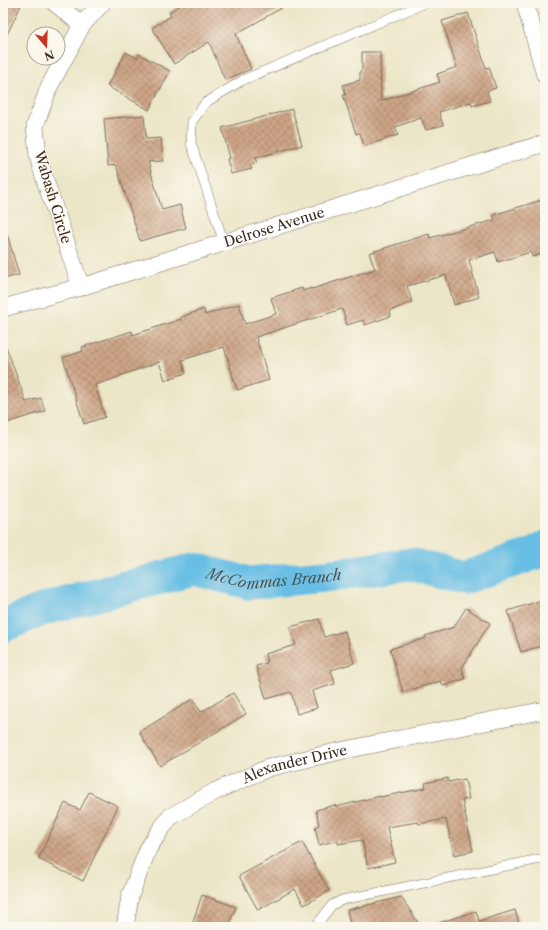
<svg xmlns="http://www.w3.org/2000/svg" width="548" height="930" font-family="'Libre Caslon Text',serif">
	<defs>
		<pattern id="building-cross-hatch" width="8" height="8" patternUnits="userSpaceOnUse"><rect width="8" height="8" fill="#cea587"/><path d="M0 0l8 8M0 8l8-8" fill="none" stroke="#a8876e"/></pattern>
	</defs>
	<rect width="100%" height="100%" fill="#fbf7ec"/>
	<filter id="ink" filterUnits="userSpaceOnUse"><feTurbulence type="fractalNoise" baseFrequency=".025" numOctaves="2"/><feDisplacementMap in="SourceGraphic" scale="8" xChannelSelector="R" yChannelSelector="G"/><feConvolveMatrix kernelMatrix="1 2 1 2 8 2 1 2 1" color-interpolation-filters="sRGB"/></filter>
	<filter id="wash" filterUnits="userSpaceOnUse"><feTurbulence type="fractalNoise" baseFrequency=".012" numOctaves="4" result="noise"/><feDisplacementMap in="SourceGraphic" scale="16" xChannelSelector="R" yChannelSelector="G"/><feGaussianBlur stdDeviation="0.9" result="paint"/><feColorMatrix in="noise" values="0 0 0 0 0 0 0 0 0 0 0 0 0 0 0 0 0 1.4 0 .05"/><feComposite in="paint" operator="in"/></filter>
	<g filter="url(#wash)">
		<rect width="100%" height="100%" fill="#ece6c8"/>
		<g fill="none" stroke-linecap="round" stroke-linejoin="round">
			<path stroke="#67bee4" stroke-width="33" id="s1" d="M 3,626 L 44,609 L 194,569 L 249,583 L 325,576 L 410,564 L 464,578 L 534,554 L 545,547"/>
		</g>
		<g id="blocks">
			<g fill="url(#building-cross-hatch)">
				<polygon points="3,3 22,3 3,43"/>
				<polygon points="184,3 290,3 236,34 251,69 225,80 209,42 174,64 152,28 171,16 169,12"/>
				<polygon points="468,13 486,68 489,67 496,88 487,91 490,101 472,106 471,102 439,112 443,125 426,130 421,118 395,127 398,135 364,146 360,133 356,134 343,95 346,95 343,85 360,80 360,71 362,70 362,52 380,52 381,101 440,82 437,74 457,67 442,21"/>
				<polygon points="126,52 137,58 139,54 170,71 149,110 107,86"/>
				<polygon points="292,109 302,145 255,158 257,163 250,165 252,169 231,174 227,159 230,158 222,128"/>
				<polygon points="144,115 146,139 161,138 163,161 148,162 162,210 180,205 186,228 140,241 116,165 108,166 104,119"/>
				<polygon points="545,199 545,253 532,257 531,252 498,262 495,252 469,260 479,297 454,305 446,275 407,286 412,302 390,311 391,316 365,325 363,320 347,325 342,309 256,337 269,380 237,390 224,347 182,360 186,373 165,380 159,362 119,376 119,377 95,385 105,417 84,424 63,358 83,351 82,347 132,331 133,335 181,319 181,317 204,309 205,315 239,304 245,324 276,314 271,298 302,288 303,291 311,288 312,289 375,269 369,253 429,234 430,238 495,220 493,215"/>
				<polygon points="7,234 19,275 3,279 3,235"/>
				<polygon points="5,344 26,402 41,398 45,411 3,424 3,345"/>
				<polygon points="542,600 545,610 545,645 521,652 508,611"/>
				<polygon points="466,608 490,623 462,668 465,679 443,686 441,681 403,692 390,649 426,638 425,636 454,627"/>
				<polygon points="319,619 324,637 345,631 354,663 331,670 335,684 312,691 317,708 297,714 291,692 266,699 256,666 267,663 265,654 296,645 290,627"/>
				<polygon points="233,693 246,714 160,766 139,732 193,699 201,712"/>
				<polygon points="448,778 448,782 465,779 469,799 462,800 473,851 454,855 446,819 419,824 418,822 387,827 395,862 368,868 362,840 338,844 338,840 319,845 315,827 319,825 316,810 335,805 336,807 380,796 380,797 426,788 425,783"/>
				<polygon points="89,792 118,806 83,881 38,859 65,803 80,810"/>
				<polygon points="302,842 329,891 304,905 295,889 258,910 239,876"/>
				<polygon points="202,895 236,907 228,927 191,927"/>
				<polygon points="401,897 421,927 395,927 392,922 372,927 351,927 347,910"/>
				<polygon points="515,910 520,927 435,927 435,924 476,911 479,921"/>
			</g>
		</g>
	</g>
	<g filter="url(#ink)">
		<use href="#blocks" fill-opacity="0" stroke="#796c5a" stroke-width="1"/>
		<g fill="none" stroke-linecap="round" stroke-linejoin="round">
			<g stroke="#796c5a" stroke-width="10">
				<g id="service">
					<polyline points="224,243 191,143 192,122 205,103 243,80 425,3"/>
					<polyline points="315,927 332,905 342,900 545,858"/>
				</g>
			</g>
			<g stroke="#796c5a" stroke-width="18">
				<g id="minor">
					<polyline points="55,3 82,25"/>
					<polyline points="525,3 545,75"/>
					<polyline points="81,287 45,180 38,156 35,126 49,87 82,25 102,3"/>
					<path id="s2" d="M 3,308 L 81,287 L 545,143"/>
					<path id="s3" d="M 125,927 L 130,896 L 148,849 L 159,832 L 170,817 L 216,791 L 268,768 L 340,751 L 545,710"/>
				</g>
			</g>
			<use href="#service" stroke="#fff" stroke-width="9"/>
			<use href="#minor" stroke="#fff" stroke-width="17"/>
		</g>
	</g>
	<g text-anchor="middle" dominant-baseline="central" stroke-width="3" stroke-linejoin="round" paint-order="stroke">
		<g font-size="14" fill="#3b2a1e" stroke="#fbf7ec">
			<text transform="translate(53 197) rotate(73)">Wabash Circle</text>
			<text stroke="none"><textPath href="#s2" startOffset="283">Delrose Avenue</textPath></text>
			<text stroke="none"><textPath href="#s3" startOffset="257">Alexander Drive</textPath></text>
		</g>
		<g font-size="15" font-style="italic" fill="#485659" stroke="#fbf7ec">
			<text stroke="none"><textPath href="#s1" startOffset="281">McCommas Branch</textPath></text>
		</g>
	</g>
	<rect width="548" height="930" fill="none" stroke="#fbf7ec" stroke-width="16"/>
	<g transform="translate(46 46) rotate(161)"><circle r="19" fill="#fbf7ec" stroke="#aea59a"/>
	<path d="M0-3L7 15L0 10L-7 15Z" fill="#c8321e"/>
	<text y="-6" font-size="11" font-weight="bold" text-anchor="middle" fill="#3b2a1e">N</text>
	</g>
</svg>
